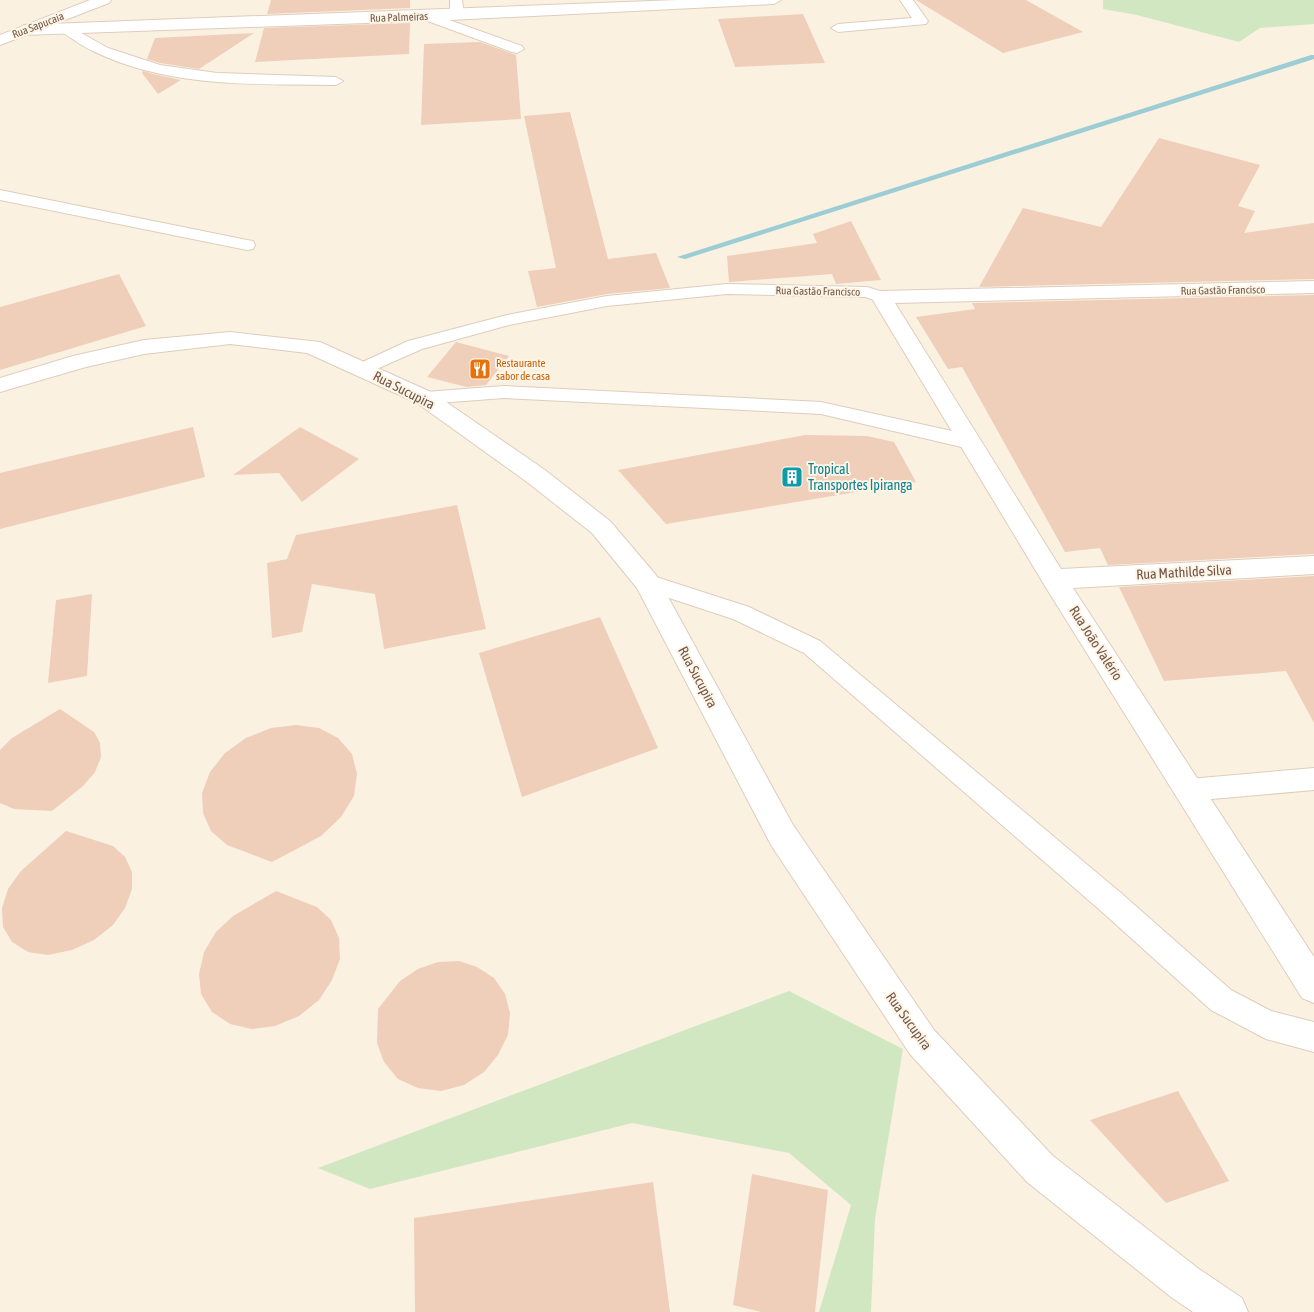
<svg xmlns="http://www.w3.org/2000/svg" width="1314" height="1312" font-family="'Asap Condensed',sans-serif">
	<rect width="100%" height="100%" fill="#fbf1e1"/>
	<g fill="#d1e7c1">
		<polygon points="1103,0 1314,0 1314,24 1260,28 1239,42 1137,15 1103,9"/>
		<polygon points="789,991 903,1049 875,1219 871,1312 819,1312 851,1205 789,1153 632,1123 370,1189 318,1168"/>
	</g>
	<g fill="none" stroke-linecap="round" stroke-linejoin="round">
		<polygon fill="#9dcdd4" fill-rule="evenodd" points="1311,55 1314,55 1314,59 685,259 677,257"/>
	</g>
	<g fill="#efceba">
		<polygon points="271,0 410,0 410,8 267,14"/>
		<polygon points="916,0 1026,0 1083,32 1003,53"/>
		<polygon points="803,14 825,63 735,67 718,19"/>
		<polygon points="410,23 409,54 255,62 264,28"/>
		<polygon points="254,33 199,69 160,63 147,59 155,38"/>
		<polygon points="480,42 516,55 521,119 421,125 424,44"/>
		<polygon points="143,71 153,74 181,80 158,94 142,73"/>
		<polygon points="570,112 608,259 656,253 670,288 607,294 537,307 528,271 556,268 524,116"/>
		<polygon points="1159,138 1260,165 1238,206 1255,211 1244,233 1314,223 1314,279 979,287 1023,208 1101,227"/>
		<polygon points="851,221 881,280 836,284 832,274 729,282 727,256 817,243 813,234"/>
		<polygon points="119,274 146,326 0,370 0,307"/>
		<polygon points="1314,295 1314,554 1108,565 1100,548 1065,552 962,367 948,369 916,317 975,309 972,303"/>
		<polygon points="456,342 509,356 486,385 467,387 427,377"/>
		<polygon points="193,427 205,477 0,529 0,473"/>
		<polygon points="300,427 359,459 302,502 279,473 233,475"/>
		<polygon points="805,435 867,436 894,442 916,482 666,524 618,470"/>
		<polygon points="457,505 486,629 384,649 375,594 312,584 302,632 272,638 267,563 287,559 296,535"/>
		<polygon points="1314,576 1314,723 1286,671 1164,681 1119,587"/>
		<polygon points="92,594 87,676 48,683 56,600"/>
		<polygon points="600,617 658,748 522,797 479,653"/>
		<polygon points="60,709 94,732 100,743 101,757 95,772 83,786 52,811 14,809 0,803 0,750 12,738"/>
		<polygon points="296,725 319,728 338,738 352,754 357,774 354,796 341,817 321,836 272,862 227,845 211,831 203,813 202,793 210,772 225,753 246,738 271,728"/>
		<polygon points="66,831 113,846 125,857 132,872 132,889 125,908 113,925 94,940 72,950 48,955 28,952 12,942 3,927 2,908 8,889 21,871"/>
		<polygon points="276,891 317,907 331,920 339,938 340,959 332,980 319,1000 299,1016 275,1026 252,1029 230,1024 212,1012 201,994 199,974 204,952 216,932 233,916"/>
		<polygon points="459,961 477,967 494,978 505,994 510,1013 508,1035 498,1055 484,1072 464,1085 441,1091 418,1088 398,1079 384,1062 377,1043 378,1009 400,981 418,969 438,962"/>
		<polygon points="1178,1091 1229,1181 1166,1203 1090,1120"/>
		<polygon points="752,1174 828,1190 815,1312 761,1312 733,1305"/>
		<polygon points="653,1182 670,1312 415,1312 414,1218"/>
	</g>
	<g fill="none" stroke-linecap="round" stroke-linejoin="round">
		<g stroke="#decdbd" stroke-width="2">
			<g id="service">
				<polygon points="450,0 462,0 464,15 462,18 457,19 450,15"/>
				<polygon points="900,0 913,0 928,21 926,24 838,32 831,28 838,24 912,18"/>
				<polygon points="427,12 522,46 524,49 517,53 512,52 422,19 420,16 422,13"/>
				<path d="M 67,25 L 108,48 L 160,65 L 217,73 L 336,77 L 343,81 L 336,85 C 255,84 170,88 95,52 C 83,47 73,39 62,32 L 60,29 Z"/>
				<polygon points="0,190 247,240 253,241 255,245 253,249 247,250 0,200"/>
				<polygon points="727,284 867,287 887,293 890,297 887,301 881,302 865,297 727,294 607,306 509,325 422,349 363,375 356,373 354,369 356,365 408,341 507,315 607,296"/>
				<polygon points="504,386 821,402 970,435 977,437 980,442 977,447 970,449 821,414 504,398 425,404 418,402 415,398 418,394 425,392"/>
				<polygon points="647,574 749,607 820,641 1121,893 1231,990 1271,1011 1314,1022 1314,1052 1266,1039 1211,1010 1101,911 804,653 733,619 639,588 636,582 639,576"/>
				<polygon points="1314,768 1314,790 1189,801 1180,798 1176,790 1180,782 1189,779"/>
			</g>
		</g>
		<g stroke="#decdbd" stroke-width="2">
			<g id="minor">
				<polygon points="677,0 781,0 774,4 450,20 24,35 16,30 24,25"/>
				<polygon points="1314,281 1314,293 895,303 1061,569 1314,556 1314,574 1073,588 1314,957 1314,1003 1302,998 1045,586 871,297 874,293 881,291"/>
			</g>
		</g>
		<g stroke="#decdbd" stroke-width="2">
			<g id="tertiary">
				<polygon points="90,0 111,0 109,3 0,45 0,35"/>
				<polygon points="230,332 320,342 433,393 545,470 610,521 656,575 793,825 934,1030 1053,1156 1199,1269 1242,1298 1248,1312 1193,1312 1171,1297 1027,1182 910,1054 771,845 637,588 592,533 527,482 417,403 307,353 230,344 144,354 86,367 0,392 0,378 73,356 144,340"/>
			</g>
		</g>
		<use href="#service" fill="#fff" fill-rule="evenodd"/>
		<use href="#minor" fill="#fff" fill-rule="evenodd"/>
		<use href="#tertiary" fill="#fff" fill-rule="evenodd"/>
	</g>
	<defs>
		<g id="restaurant-square" transform="scale(1.125)"><rect x="-9" y="-9" width="18" height="18" rx="4" fill="#e8710a" stroke="#fef5e7"/><path d="M-5-6h1v4h1v-4h1v4h1v-4h1v5L-1.5 .5V6h-2V.5L-5-1ZM5-6V6H3V1.5H1.5Q1.5-4 5-6Z" fill="#fff"/></g>
		<g id="building-square" transform="scale(1.125)"><rect x="-9" y="-9" width="18" height="18" rx="4" fill="#0f9aa8" stroke="#fef5e7"/><path d="M-4-6H4V6H1V3H-1V6H-4ZM-2.5-4.3h1.7v1.8h-1.7ZM.8-4.3h1.7v1.8H.8ZM-2.5-1h1.7V.8h-1.7ZM.8-1h1.7V.8H.8Z" fill="#fff"/></g>
	</defs>
	<g fill-rule="evenodd">
		<use href="#restaurant-square" x="480" y="369"/>
		<use href="#building-square" x="792" y="477"/>
	</g>
	<g text-anchor="middle" dominant-baseline="central" stroke-width="4" stroke-linejoin="round" paint-order="stroke">
		<g font-size="11" fill="#715749" stroke="#fef5e7">
			<text transform="translate(399 17) rotate(-2)">Rua Palmeiras</text>
			<text transform="translate(38 25) rotate(-21)">Rua Sapucaia</text>
			<text transform="translate(1223 290) rotate(-1)">Rua Gastão Francisco</text>
			<text transform="translate(818 291) rotate(1)">Rua Gastão Francisco</text>
		</g>
		<g font-size="11" fill="#c56008" stroke="#fef5e7" text-anchor="start">
			<text x="496" y="363">Restaurante<tspan x="496" dy="13">sabor de casa</tspan></text>
		</g>
		<g font-size="14" fill="#715749" stroke="#fef5e7">
			<text transform="translate(404 390) rotate(27)">Rua Sucupira</text>
			<text transform="translate(1184 572) rotate(-3)">Rua Mathilde Silva</text>
			<text transform="translate(1096 643) rotate(57)">Rua João Valério</text>
			<text transform="translate(698 677) rotate(62)">Rua Sucupira</text>
			<text transform="translate(909 1021) rotate(54)">Rua Sucupira</text>
		</g>
		<g font-size="14" fill="#0d838f" stroke="#fef5e7" text-anchor="start">
			<text x="808" y="469">Tropical<tspan x="808" dy="16">Transportes Ipiranga</tspan></text>
		</g>
	</g>
</svg>
